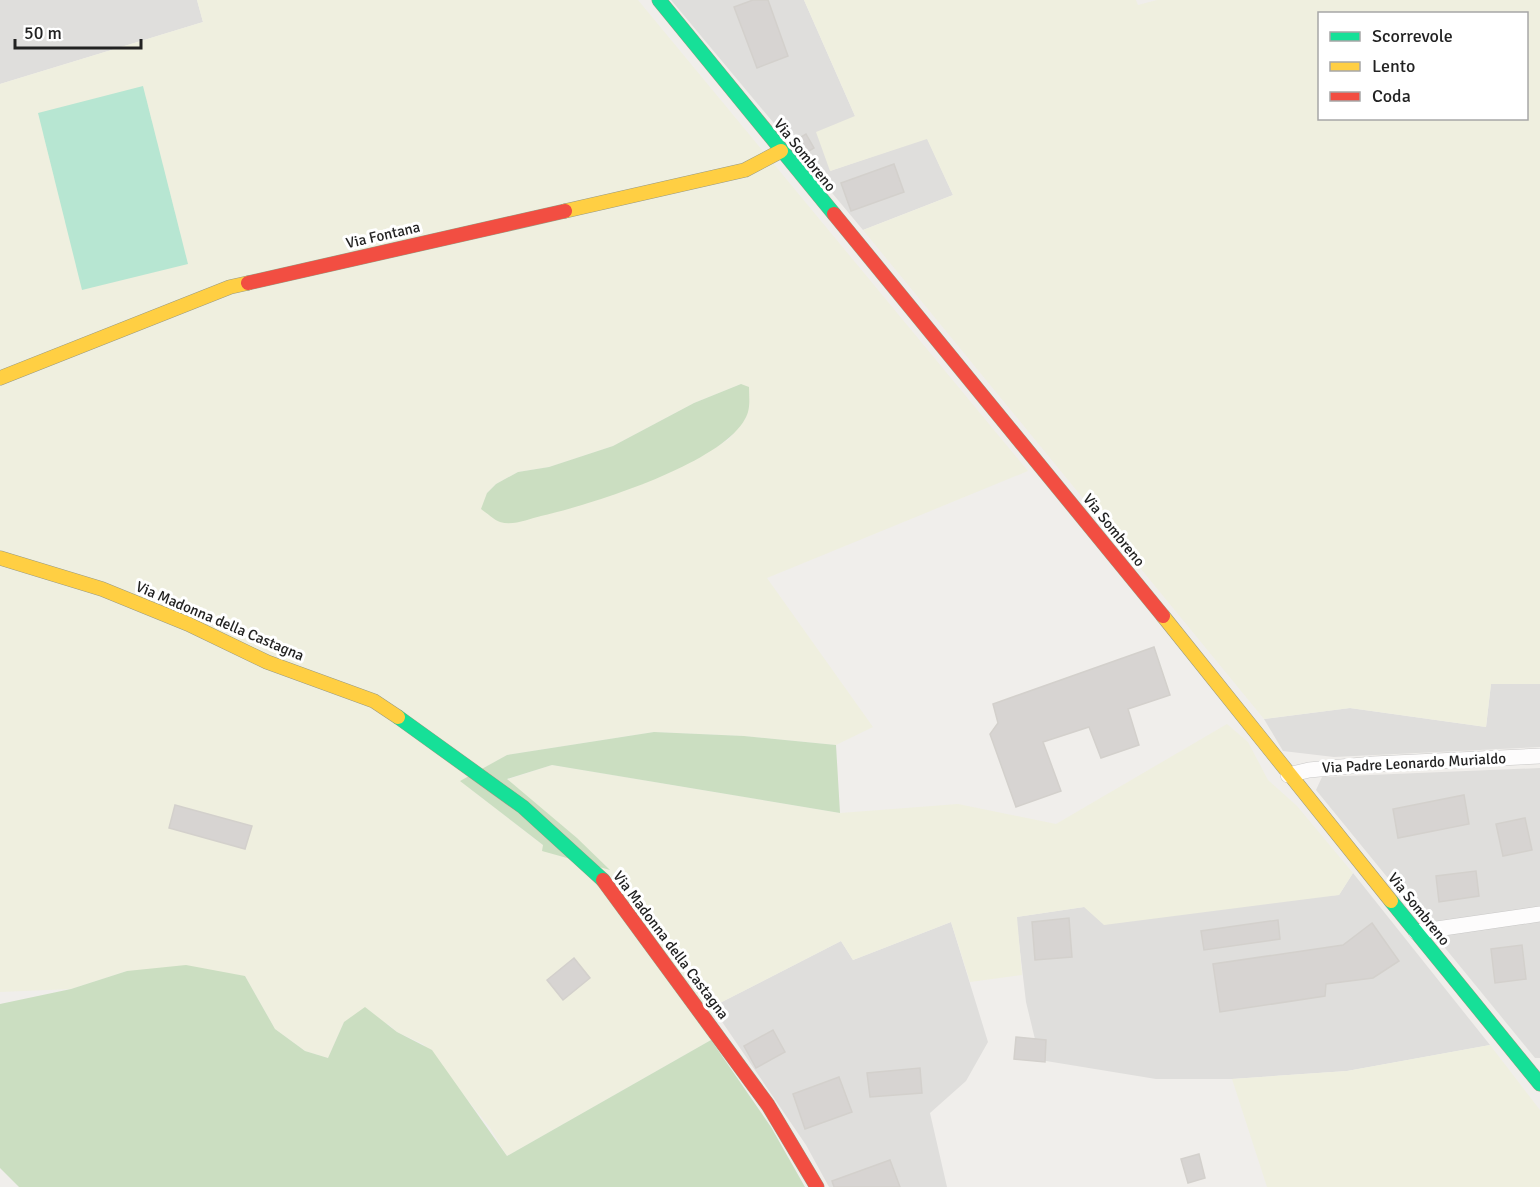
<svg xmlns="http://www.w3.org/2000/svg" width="1540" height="1187" font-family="Signika,sans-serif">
	<rect width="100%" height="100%" fill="#f0eeeb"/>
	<g fill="#dfdedc">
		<polygon points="0,0 197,0 203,22 0,84"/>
		<polygon points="671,0 804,0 855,116 830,171 927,138 953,195 863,230"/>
		<polygon points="1491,684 1540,684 1540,747 1334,757 1283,751 1264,719 1350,708 1486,727"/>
		<polygon points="1540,768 1540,1058 1535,1058 1316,790 1322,777"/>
		<polygon points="1353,873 1490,1045 1347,1071 1232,1079 1156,1079 1040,1060 1026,1002 1016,917 1084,907 1339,895"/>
		<polygon points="951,922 988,1042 966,1081 930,1113 947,1187 829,1187 806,1145 712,1007 841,941 853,960"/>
	</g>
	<g fill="#efefdf" fill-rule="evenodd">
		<path d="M 197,0 L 638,0 L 1028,471 L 767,578 L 873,727 L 836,745 L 744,736 L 654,732 L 507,755 L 461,781 L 543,845 L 577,838 L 506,780 L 552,765 L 840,813 L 958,804 L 1056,824 L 1227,724 L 1248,742 L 1268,780 L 1297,806 L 1353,873 L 1339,895 L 1104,925 L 1084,907 L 1017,917 L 1022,975 L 970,982 L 951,922 L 853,960 L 841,941 L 712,1007 L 711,1040 L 507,1156 L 490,1128 L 423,1044 L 397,1032 L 388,1024 L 344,1022 L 328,1058 L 305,1051 L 275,1029 L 245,976 L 127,971 L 71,989 L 0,992 L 0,84 L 203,22 ZM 741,384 L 749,406 L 745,419 L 729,439 L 703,455 L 666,473 L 487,493 L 496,484 L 518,472 L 549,467 L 613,446 L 694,403 Z"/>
		<path d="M 804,0 L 1136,0 L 1138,5 L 1157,0 L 1540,0 L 1540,684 L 1491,684 L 1486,727 L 1350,708 L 1264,719 L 863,230 L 953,195 L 927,139 L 830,171 L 816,132 L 855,116 ZM 1320,14 L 1526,14 L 1526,118 L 1320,118 Z"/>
		<polygon points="1490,1045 1540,1110 1540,1187 1267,1187 1232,1079 1347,1071"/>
	</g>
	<g fill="#cbdec1">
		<path d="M 741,384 L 749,387 C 749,398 751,409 745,419 C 721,464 590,505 541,516 C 529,519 513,526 500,522 C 494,520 487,513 481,509 L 487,493 L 496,484 L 518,472 L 549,467 L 613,446 L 694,403 Z"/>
		<polygon points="654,732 744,736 836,745 840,813 552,765 507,779 577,838 610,870 542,851 543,845 460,781 507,755"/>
		<polygon points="186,965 245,976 275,1029 305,1051 328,1058 344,1022 365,1007 397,1032 432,1050 507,1156 711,1040 771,1127 805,1187 19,1187 0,1168 0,1004 71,989 127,971"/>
	</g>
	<polygon fill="#b7e6d2" points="143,86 188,264 82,290 38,113"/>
	<g fill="#d7d4d2" stroke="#d3d0cc" stroke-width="1.5">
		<polygon points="753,0 768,0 788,56 757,68 734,7"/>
		<polygon points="806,134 814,148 796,159 787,145"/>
		<polygon points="894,164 904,192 851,211 841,183"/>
		<polygon points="1154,647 1170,695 1128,709 1139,745 1101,758 1089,727 1043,742 1061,791 1016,807 990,734 998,723 993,704"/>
		<polygon points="1464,795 1469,824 1398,838 1393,809"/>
		<polygon points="175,805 252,826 245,849 169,828"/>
		<polygon points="1525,818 1532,850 1503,856 1496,824"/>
		<polygon points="1476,871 1479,896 1439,902 1436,876"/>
		<polygon points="1069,918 1072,957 1035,960 1032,922"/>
		<polygon points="1278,920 1280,939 1204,950 1201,931"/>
		<polygon points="1372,923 1399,961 1373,978 1326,984 1325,996 1220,1012 1213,964 1343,945"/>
		<polygon points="1522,945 1526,979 1495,983 1491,949"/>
		<polygon points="574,958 590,978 563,1000 547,980"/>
		<polygon points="773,1030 785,1052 756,1068 744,1046"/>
		<polygon points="1016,1037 1046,1040 1045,1062 1014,1059"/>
		<polygon points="920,1068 922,1093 870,1097 867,1073"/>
		<polygon points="839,1077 852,1112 805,1129 793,1094"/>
		<polygon points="1199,1154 1205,1178 1188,1183 1181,1159"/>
		<polygon points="890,1160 900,1187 834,1187 832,1181"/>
	</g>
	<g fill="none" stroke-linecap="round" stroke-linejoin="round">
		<g stroke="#c9c8c7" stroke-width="16">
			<g id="street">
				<polyline points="1288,775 1309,770 1373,764 1540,756"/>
				<polyline points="1416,932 1540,914"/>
			</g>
		</g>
		<g stroke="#999a82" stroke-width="15">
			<g id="fast">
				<polyline points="659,0 834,214"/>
				<polyline points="398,717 523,807 603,880"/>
				<polyline points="1391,901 1540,1084"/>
			</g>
		</g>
		<g stroke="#999a82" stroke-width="15">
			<g id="slow">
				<polyline points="565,211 745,170 781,151"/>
				<polyline points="0,378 230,287 248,283"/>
				<polyline points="0,558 102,589 188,624 267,662 374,701 398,717"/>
				<polyline points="1163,616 1391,901"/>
			</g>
		</g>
		<g stroke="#999a82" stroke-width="15">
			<g id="jam">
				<polyline points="834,214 1163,616"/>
				<polyline points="248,283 565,211"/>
				<polyline points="603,880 768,1105 817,1187"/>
			</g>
		</g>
		<use href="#street" stroke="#fdfcfc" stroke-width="15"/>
		<use href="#fast" stroke="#16e098" stroke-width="14"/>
		<use href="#slow" stroke="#ffcf43" stroke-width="14"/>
		<use href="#jam" stroke="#f24e42" stroke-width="14"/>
	</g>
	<g text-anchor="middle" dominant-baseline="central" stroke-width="6" stroke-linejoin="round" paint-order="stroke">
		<g font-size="15" fill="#222" stroke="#fff">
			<text transform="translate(805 155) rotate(51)">Via Sombreno</text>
			<text transform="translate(383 235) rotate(-13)">Via Fontana</text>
			<text transform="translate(1114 530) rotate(51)">Via Sombreno</text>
			<text transform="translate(220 621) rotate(23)">Via Madonna della Castagna</text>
			<text transform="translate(1414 763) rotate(-3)">Via Padre Leonardo Murialdo</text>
			<text transform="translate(1419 909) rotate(51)">Via Sombreno</text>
			<text transform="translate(671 945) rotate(53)">Via Madonna della Castagna</text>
		</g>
	</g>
	<rect x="1318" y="12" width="210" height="108" fill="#ffffff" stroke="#a7a7a7" stroke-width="1.5"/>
	<rect x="1330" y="32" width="30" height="9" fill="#16e098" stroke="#a7a7a7" stroke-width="1.5"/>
	<text x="1372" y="42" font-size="18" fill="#222222">Scorrevole</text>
	<rect x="1330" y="62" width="30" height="9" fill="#ffcf43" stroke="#a7a7a7" stroke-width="1.5"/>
	<text x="1372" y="72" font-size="18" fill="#222222">Lento</text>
	<rect x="1330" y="92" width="30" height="9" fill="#f24e42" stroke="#a7a7a7" stroke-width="1.5"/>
	<text x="1372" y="102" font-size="18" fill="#222222">Coda</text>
	<path d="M15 39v9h126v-9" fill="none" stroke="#222222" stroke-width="3"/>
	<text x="24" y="39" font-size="18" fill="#222222" stroke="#ffffff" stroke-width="4.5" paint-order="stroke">50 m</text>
</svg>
